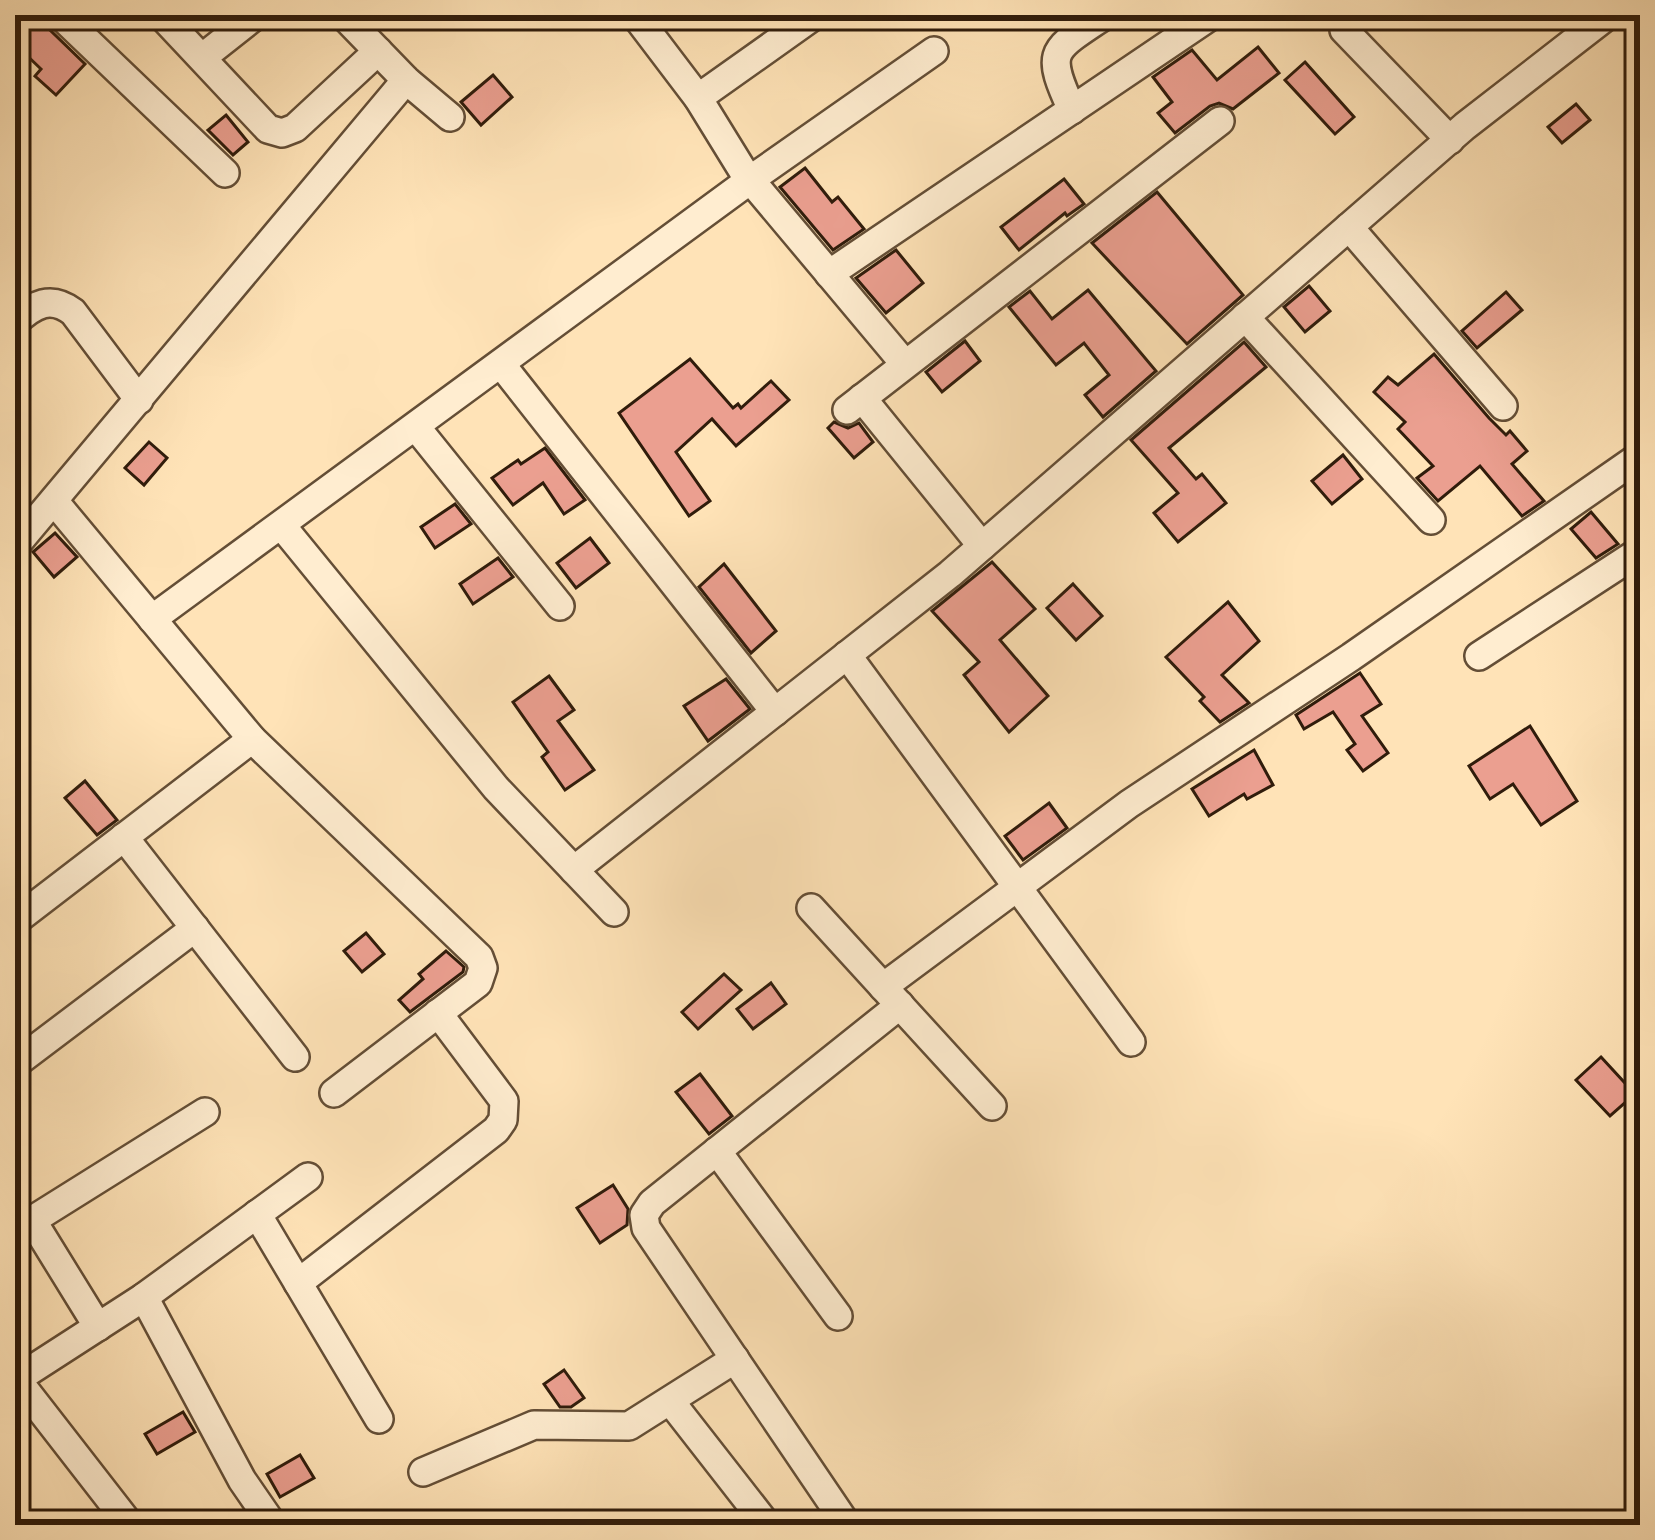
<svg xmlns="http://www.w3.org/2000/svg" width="1655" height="1540" font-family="'IM FELL Double Pica',serif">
	<rect width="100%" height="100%" fill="#ffe3b7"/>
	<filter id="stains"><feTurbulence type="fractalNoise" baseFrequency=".00167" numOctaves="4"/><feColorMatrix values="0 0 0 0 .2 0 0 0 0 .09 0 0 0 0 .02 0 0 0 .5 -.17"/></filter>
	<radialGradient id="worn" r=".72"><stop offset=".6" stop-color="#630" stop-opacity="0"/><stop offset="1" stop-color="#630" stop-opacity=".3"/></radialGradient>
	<g fill="#eb9f90" stroke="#301c0b" stroke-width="3">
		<polygon points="23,15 42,15 48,28 85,64 56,95 35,76 41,69 15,44 15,24"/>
		<polygon points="1258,47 1279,73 1233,109 1219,103 1210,106 1175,133 1158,113 1172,102 1153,77 1192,50 1217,80"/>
		<polygon points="1305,62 1354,117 1335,134 1285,80"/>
		<polygon points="493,75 512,97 481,125 461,102"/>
		<polygon points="1576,104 1590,120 1562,143 1548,127"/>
		<polygon points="226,115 248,142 233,155 208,130"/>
		<polygon points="805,168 832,202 838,197 864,229 833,250 780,187"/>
		<polygon points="1064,179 1084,204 1067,216 1065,213 1019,250 1001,227"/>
		<polygon points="1157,192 1243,295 1187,344 1092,243"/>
		<polygon points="896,250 923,283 886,313 856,278"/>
		<polygon points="1309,286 1330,311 1305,332 1284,307"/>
		<polygon points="1088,290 1156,371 1103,417 1085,395 1109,375 1084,343 1056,365 1009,307 1030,291 1052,319"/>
		<polygon points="1506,292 1522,310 1477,348 1462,331"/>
		<polygon points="965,341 980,361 942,392 926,372"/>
		<polygon points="1244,342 1266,367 1169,448 1196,479 1202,474 1226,503 1178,542 1154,513 1178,493 1131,440"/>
		<polygon points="1434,354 1489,418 1506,435 1510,431 1527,451 1512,464 1544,501 1522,516 1480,466 1438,501 1417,478 1433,466 1398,429 1405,422 1374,392 1388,377 1398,385"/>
		<polygon points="690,359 733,408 738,404 741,408 771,381 789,400 736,446 712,419 676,452 710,501 689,516 619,413"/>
		<polygon points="834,422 848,428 859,423 873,442 854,458 828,428"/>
		<polygon points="149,442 167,458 144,485 125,468"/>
		<polygon points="545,448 585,500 564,514 543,483 513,505 492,478 518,460 521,464"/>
		<polygon points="1343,455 1362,479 1332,504 1312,481"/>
		<polygon points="455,504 471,524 435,548 421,527"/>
		<polygon points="1591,512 1618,544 1596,558 1571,529"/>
		<polygon points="55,533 77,557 54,577 33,552"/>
		<polygon points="590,538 609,563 576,588 557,563"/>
		<polygon points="498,558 513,577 473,604 460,584"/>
		<polygon points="992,562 1035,609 1000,640 1048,696 1009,732 964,675 979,662 932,611"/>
		<polygon points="724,564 776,631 751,653 699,587"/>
		<polygon points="1073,584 1102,616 1076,640 1047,608"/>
		<polygon points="1228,602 1259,641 1222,675 1249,703 1220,722 1200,701 1204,697 1166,657"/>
		<polygon points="1360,673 1381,704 1362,716 1388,753 1363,771 1347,750 1355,744 1333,712 1304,729 1296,715"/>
		<polygon points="549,676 574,710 558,721 594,770 565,790 542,757 548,752 513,702"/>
		<polygon points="726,679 750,709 708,741 684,706"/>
		<polygon points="1530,726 1577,801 1541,825 1513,784 1490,799 1469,766"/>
		<polygon points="1254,750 1273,785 1247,799 1244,794 1209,816 1192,789"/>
		<polygon points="85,781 117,820 97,835 65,798"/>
		<polygon points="1049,803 1067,828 1023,860 1005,836"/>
		<polygon points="366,933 384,954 362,972 344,951"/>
		<polygon points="446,951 464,967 463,972 410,1012 399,1000 423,979 419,974"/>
		<polygon points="724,974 741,990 698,1029 682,1012"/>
		<polygon points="771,983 786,1004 753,1029 737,1009"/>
		<polygon points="1601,1057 1635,1094 1610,1116 1576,1080"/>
		<polygon points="700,1074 732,1116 709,1134 676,1092"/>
		<polygon points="613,1185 628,1209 627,1225 600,1243 577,1208"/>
		<polygon points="564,1370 584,1398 571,1407 560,1407 544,1384"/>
		<polygon points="183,1412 195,1432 157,1454 145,1434"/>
		<polygon points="300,1455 314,1478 280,1497 267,1474"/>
	</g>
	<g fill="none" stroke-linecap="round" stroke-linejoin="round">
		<g stroke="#644e36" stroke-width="32">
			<g id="street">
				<polyline points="60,15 225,173"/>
				<polyline points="161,15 268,129 282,133 295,128 378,51"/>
				<polyline points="343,15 406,80 450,117"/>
				<polyline points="635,15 698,98 743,171 904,363"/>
				<polyline points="1344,30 1450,140"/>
				<polyline points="203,57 256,15"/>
				<polyline points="698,98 815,15"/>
				<path d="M 1072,110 C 1044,49 1052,51 1105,15"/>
				<polyline points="1349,227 1503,406"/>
				<polyline points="829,274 1212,15"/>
				<polyline points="1245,317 1431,520"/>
				<path d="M 15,322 C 34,304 51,295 73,312 L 139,400"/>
				<polyline points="501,364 775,712"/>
				<polyline points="862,398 982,546"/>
				<polyline points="847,410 1220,121"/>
				<polyline points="416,427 560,606"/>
				<polyline points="54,501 252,739 479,957 483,968 478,983 334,1093"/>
				<polyline points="282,526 496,788 614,912"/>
				<polyline points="15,546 406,80"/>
				<polyline points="152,619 750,180 934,51"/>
				<polyline points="847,655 1131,1042"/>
				<polyline points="1479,656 1640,551"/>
				<polyline points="124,837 295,1057"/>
				<polyline points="574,870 950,574 1465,126 1608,15"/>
				<polyline points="811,908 992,1106"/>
				<polyline points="15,921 252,739"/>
				<polyline points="883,987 1129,804 1351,657 1640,456"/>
				<polyline points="15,1064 195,928"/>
				<polyline points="717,1151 838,1316"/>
				<polyline points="257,1214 379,1419"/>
				<polyline points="32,1220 98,1327"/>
				<polyline points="15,1231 205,1112"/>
				<polyline points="298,1283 496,1130 503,1120 504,1101 438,1013"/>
				<polyline points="144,1297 242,1480 273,1525"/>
				<polyline points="15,1377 130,1525"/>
				<polyline points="17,1379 144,1297 308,1177"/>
				<polyline points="671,1402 767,1525"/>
				<polyline points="423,1472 534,1425 629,1426 735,1359"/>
				<polyline points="843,1519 646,1228 644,1215 652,1203 900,1005"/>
			</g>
		</g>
		<use href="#street" stroke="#ffedd0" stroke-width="27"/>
	</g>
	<rect width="1655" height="1540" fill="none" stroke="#ffe3b7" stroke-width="60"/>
	<rect x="18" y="18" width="1619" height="1504" fill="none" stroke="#301c0b" stroke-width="6"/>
	<rect x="30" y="30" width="1595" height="1480" fill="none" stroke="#301c0b" stroke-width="3"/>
	<rect width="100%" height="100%" filter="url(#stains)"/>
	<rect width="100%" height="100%" fill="url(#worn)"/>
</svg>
